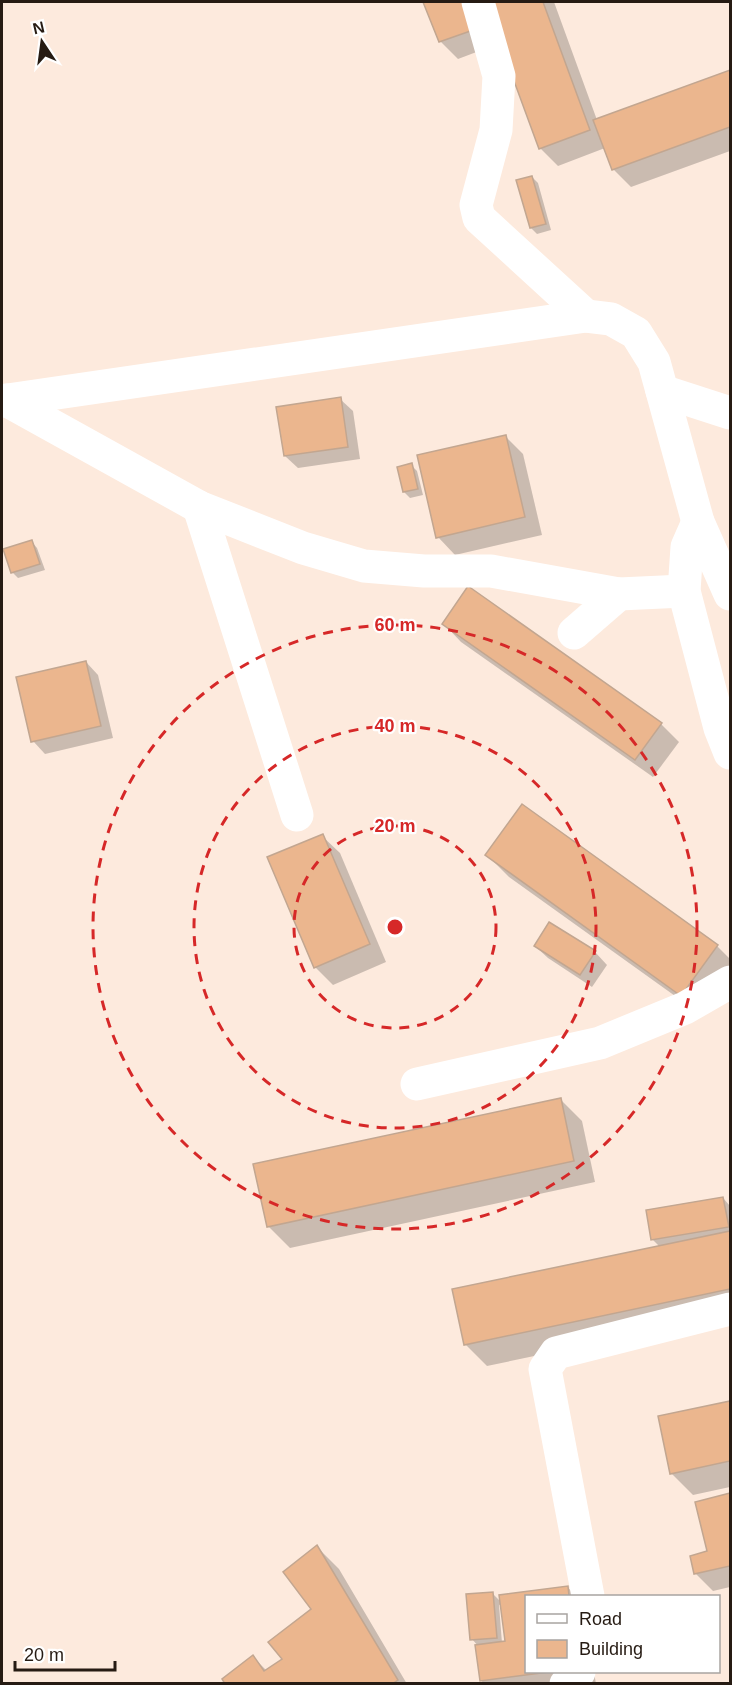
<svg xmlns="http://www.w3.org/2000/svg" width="732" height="1685" font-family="Arial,sans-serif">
	<rect width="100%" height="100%" fill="#fdeadd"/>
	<g fill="#0003" fill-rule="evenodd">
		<polygon points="425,2 478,2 495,45 458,59 441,42"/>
		<polygon points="487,2 554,2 597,120 730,72 730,151 631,187 613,169 605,148 558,166 540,148"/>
		<polygon points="532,177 538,183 551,230 537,234 531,228 518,181"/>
		<polygon points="340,399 353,411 360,459 298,468 285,456"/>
		<polygon points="506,437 523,454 542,535 455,555 438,537"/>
		<polygon points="411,465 417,471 423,495 410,498 404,492"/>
		<polygon points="31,541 37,548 45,570 18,578 12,572"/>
		<polygon points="468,588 661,724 679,742 653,777 461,642 444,624"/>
		<polygon points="86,662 98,675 113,738 45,754 33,741"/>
		<polygon points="523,806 717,946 730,959 730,979 703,1016 509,877 487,855"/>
		<polygon points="322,836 340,853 386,962 333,985 315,967"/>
		<polygon points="535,946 595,952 607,965 592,987 548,958"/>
		<polygon points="560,1099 582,1121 595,1182 290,1248 268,1226"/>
		<polygon points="723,1198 730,1206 730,1315 487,1366 465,1344 660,1247 652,1239"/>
		<polygon points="730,1403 730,1487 693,1495 671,1473 660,1417"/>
		<polygon points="730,1495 730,1587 713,1591 695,1573 709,1552 697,1503"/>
		<polygon points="317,1547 339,1569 407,1684 227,1684 253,1657 267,1671 284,1659 313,1610"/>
		<path d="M 567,1587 L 577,1596 L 526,1596 L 526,1672 L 594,1672 L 596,1684 L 484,1684 L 481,1680 L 478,1646 L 472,1639 L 493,1594 L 501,1602 L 501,1596 ZM 502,1604 L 507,1642 L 502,1643 L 499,1605 Z"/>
	</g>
	<g fill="#ebb68e" stroke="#c2a690" stroke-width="1.5">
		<polygon points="423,2 468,2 479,28 439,42"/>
		<polygon points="485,2 543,2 590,130 539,149"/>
		<polygon points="730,70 730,127 612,170 593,120"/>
		<polygon points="532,176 546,224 530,228 516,180"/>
		<polygon points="341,397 348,447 284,456 276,407"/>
		<polygon points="506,435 525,517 436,538 417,455"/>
		<polygon points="412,463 418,489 403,492 397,467"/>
		<polygon points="32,540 40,564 11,573 3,549"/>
		<polygon points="468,586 662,723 635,760 442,624"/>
		<polygon points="86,661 101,726 31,742 16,677"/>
		<polygon points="522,804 718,945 681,996 485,855"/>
		<polygon points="323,834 370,944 314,968 267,857"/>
		<polygon points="549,922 596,951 580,975 534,946"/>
		<polygon points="561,1098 574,1161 267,1227 253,1164"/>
		<polygon points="723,1197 729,1227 651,1240 646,1210"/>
		<polygon points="730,1231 730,1289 464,1345 452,1289"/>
		<polygon points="730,1401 730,1461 670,1474 658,1416"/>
		<polygon points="730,1493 730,1566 694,1574 690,1556 707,1551 695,1502"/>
		<polygon points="317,1545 398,1680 392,1684 225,1684 222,1679 253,1655 264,1671 282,1659 268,1642 311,1609 283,1572"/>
		<polygon points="568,1586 569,1596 526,1596 526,1672 549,1672 480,1681 475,1645 505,1641 499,1595"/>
		<polygon points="493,1592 497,1638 470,1640 466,1594"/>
	</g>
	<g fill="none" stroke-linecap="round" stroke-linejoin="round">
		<g stroke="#fff" stroke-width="33">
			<polyline points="478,2 499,76 496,130 476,205 479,218 586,316"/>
			<polyline points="662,391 730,413"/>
			<polyline points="6,400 199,507 303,548 364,566 424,571 491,571 619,594 684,591"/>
			<polyline points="2,401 586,316 611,319 636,333 654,362 698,522 730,594"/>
			<polyline points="199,507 297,815"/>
			<polyline points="698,522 687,547 684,591 720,728 730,753"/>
			<polyline points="574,633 619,594"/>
			<polyline points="417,1084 600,1043 685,1008 730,982"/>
			<polyline points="588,1596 545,1369 556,1353 730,1309"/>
			<polyline points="566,1684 579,1672"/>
		</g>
	</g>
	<g fill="none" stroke="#d62828" stroke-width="3" stroke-dasharray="10 8">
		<circle cx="395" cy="927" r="101"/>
		<circle cx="395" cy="927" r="201"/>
		<circle cx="395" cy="927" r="302"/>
	</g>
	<circle cx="395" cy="927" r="9" fill="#d62828" stroke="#fff" stroke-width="3"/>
	<g font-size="18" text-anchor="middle" font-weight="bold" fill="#d62828" stroke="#fff" stroke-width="4.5" stroke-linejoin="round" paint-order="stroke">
		<text x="395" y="631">60 m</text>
		<text x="395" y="732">40 m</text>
		<text x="395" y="832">20 m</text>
	</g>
	<rect width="732" height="1685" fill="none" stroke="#261b13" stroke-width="6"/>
	<rect x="525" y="1595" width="195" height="78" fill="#ffffff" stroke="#a8a4a1" stroke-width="1.5"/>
	<rect x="537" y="1614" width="30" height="9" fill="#ffffff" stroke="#a8a4a1" stroke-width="1.5"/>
	<text x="579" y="1625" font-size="18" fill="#261b13">Road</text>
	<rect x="537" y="1640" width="30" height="18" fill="#ebb68e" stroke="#a8a4a1" stroke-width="1.5"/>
	<text x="579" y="1655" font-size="18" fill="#261b13">Building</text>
	<g transform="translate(42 42) rotate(347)" stroke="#ffffff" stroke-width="4.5" paint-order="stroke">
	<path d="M0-4.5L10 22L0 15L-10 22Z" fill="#261b13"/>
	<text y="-9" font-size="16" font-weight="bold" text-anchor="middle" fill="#261b13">N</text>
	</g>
	<path d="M15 1661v9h100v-9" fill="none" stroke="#261b13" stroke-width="3"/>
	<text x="24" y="1661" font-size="18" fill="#261b13" stroke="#ffffff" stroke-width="4.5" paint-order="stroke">20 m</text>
</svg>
